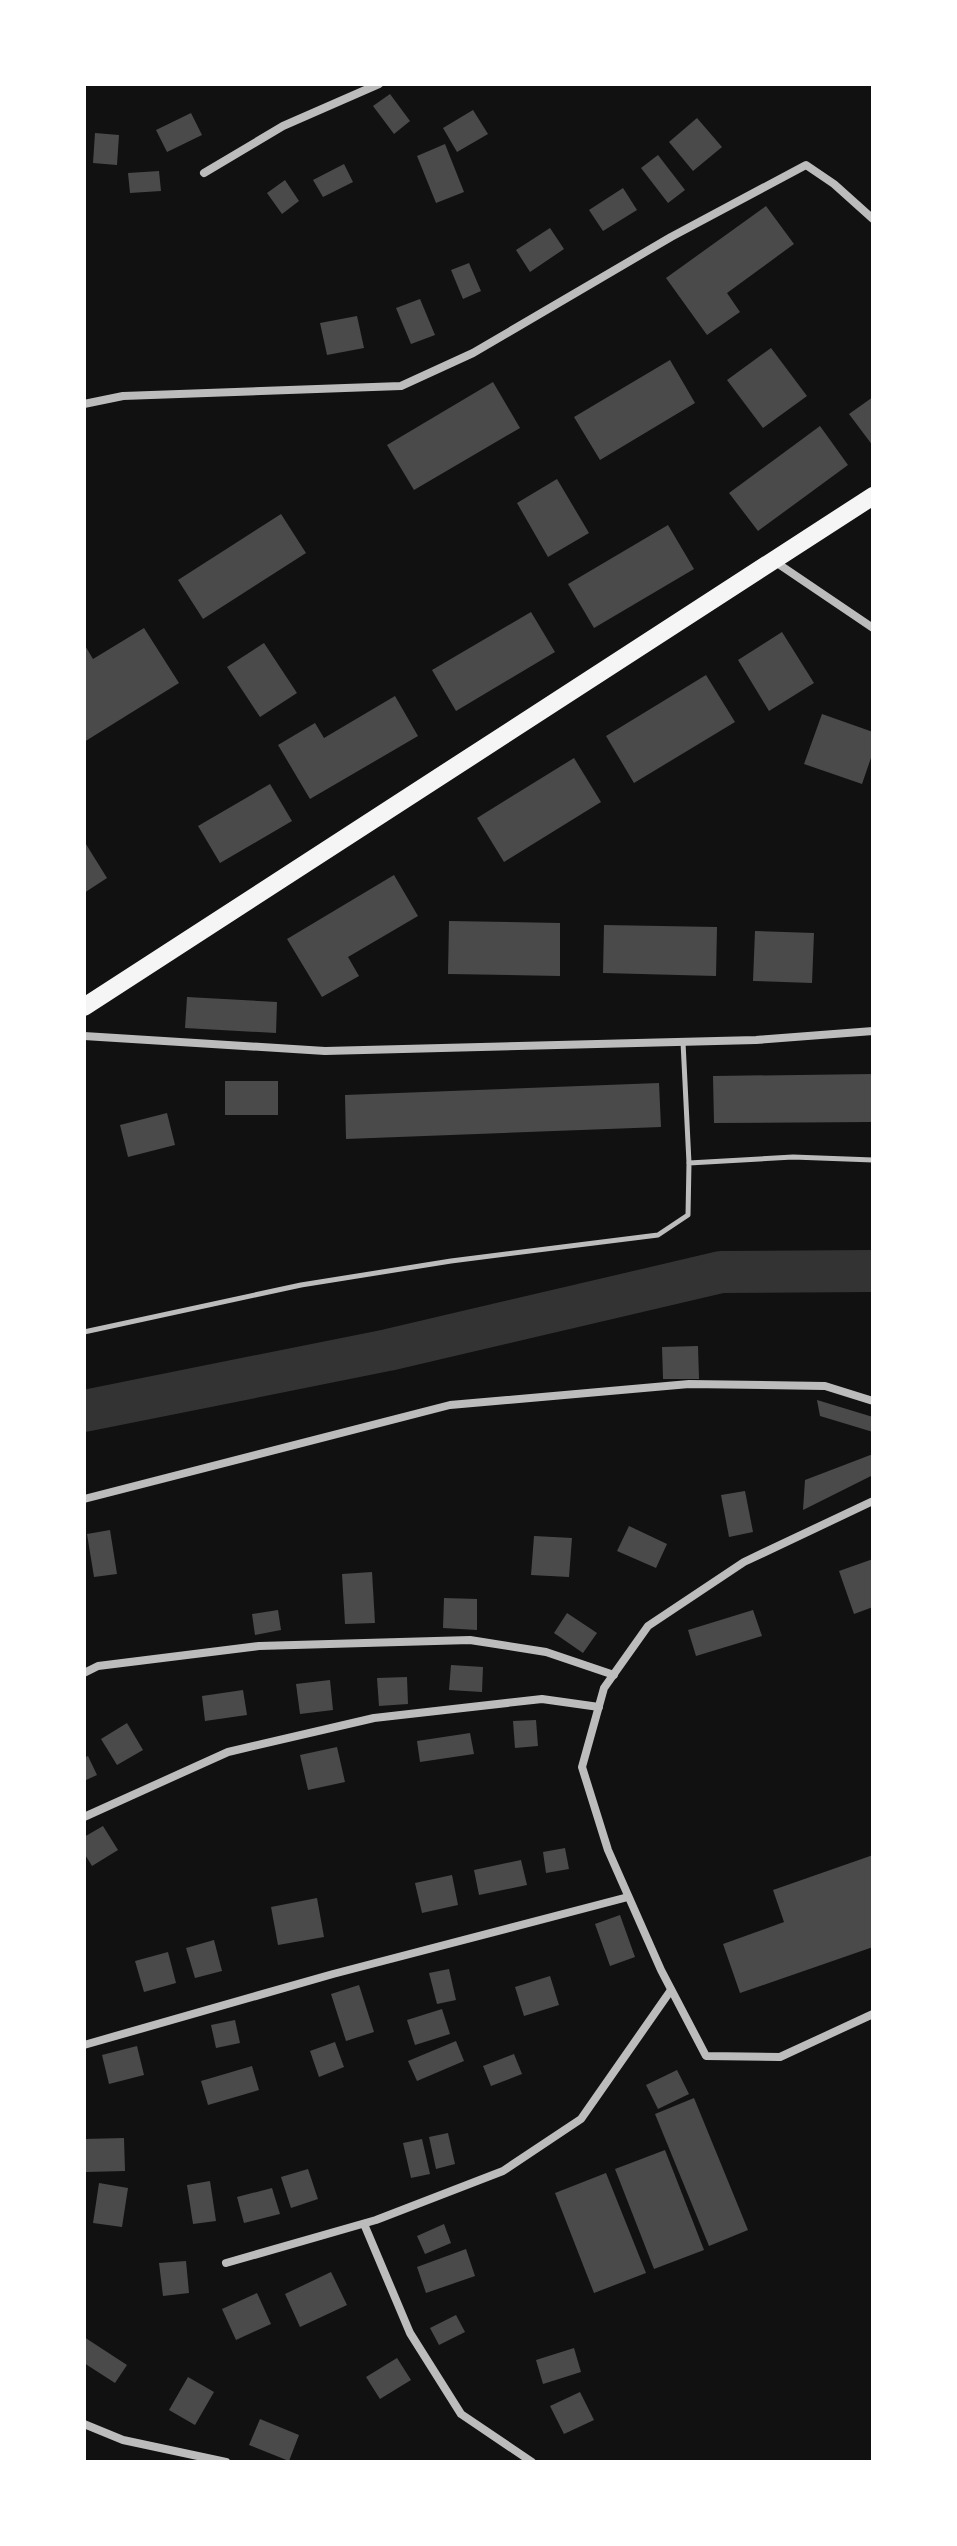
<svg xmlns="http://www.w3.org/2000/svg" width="957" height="2546" font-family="'DejaVu Sans',sans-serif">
	<rect width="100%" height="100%" fill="#111"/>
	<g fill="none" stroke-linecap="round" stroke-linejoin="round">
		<polyline stroke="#333" stroke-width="42" points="84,1411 388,1350 721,1272 873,1271"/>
	</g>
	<g fill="#4a4a4a">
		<polygon points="390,94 410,121 394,134 373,106"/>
		<polygon points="473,110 488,134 457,152 443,128"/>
		<polygon points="191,113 202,135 167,152 156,130"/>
		<polygon points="697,118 722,147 693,171 669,142"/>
		<polygon points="95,133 119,135 117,165 93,163"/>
		<polygon points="445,144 464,192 436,203 417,156"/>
		<polygon points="658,155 685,190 668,203 641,168"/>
		<polygon points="344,164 353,182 323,197 313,180"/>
		<polygon points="159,171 161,191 130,193 128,173"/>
		<polygon points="285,180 299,201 282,214 267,193"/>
		<polygon points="623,188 637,210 603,231 589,210"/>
		<polygon points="766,206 794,244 727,293 740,312 707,335 666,278"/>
		<polygon points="550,228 564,249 530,272 516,250"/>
		<polygon points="469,263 481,291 463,299 451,270"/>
		<polygon points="420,299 435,335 411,344 396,308"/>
		<polygon points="357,316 364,348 327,355 320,323"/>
		<polygon points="771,348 807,396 763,428 727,380"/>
		<polygon points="670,360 695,403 600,460 574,417"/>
		<polygon points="493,382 520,428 414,490 387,445"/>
		<polygon points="873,397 873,446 849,414"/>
		<polygon points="820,426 848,465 758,531 729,493"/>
		<polygon points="557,479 589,533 548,557 517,503"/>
		<polygon points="281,514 306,553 203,619 178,580"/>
		<polygon points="668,525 694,569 594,628 568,584"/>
		<polygon points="531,612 555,652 456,711 432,670"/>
		<polygon points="144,628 179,683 84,742 84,644 93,659"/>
		<polygon points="782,632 814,683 769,711 738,660"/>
		<polygon points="264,643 297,693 260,717 227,667"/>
		<polygon points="706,675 735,722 634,783 606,736"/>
		<polygon points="395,696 418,736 310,799 278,745 315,723 324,738"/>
		<polygon points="822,714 873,732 873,752 862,784 804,764"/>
		<polygon points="574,758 601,802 504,862 477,818"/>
		<polygon points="270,784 292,821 220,863 198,826"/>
		<polygon points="84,841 107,878 84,893"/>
		<polygon points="394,875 418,916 348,957 359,976 322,997 287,939"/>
		<polygon points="449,921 560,923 560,976 448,974"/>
		<polygon points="604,925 717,927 716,976 603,973"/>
		<polygon points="755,931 814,933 812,983 753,981"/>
		<polygon points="187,997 277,1002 276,1033 185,1028"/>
		<polygon points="873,1074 873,1122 714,1123 713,1076"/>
		<rect x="225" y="1081" width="53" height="34"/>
		<polygon points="659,1083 661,1127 346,1139 345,1095"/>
		<polygon points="167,1113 175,1145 128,1157 120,1125"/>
		<polygon points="698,1346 699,1379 663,1379 662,1347"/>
		<polygon points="817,1400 873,1417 873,1432 820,1416"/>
		<polygon points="873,1454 873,1475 803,1510 805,1480"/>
		<polygon points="745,1491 753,1532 729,1537 721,1495"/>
		<polygon points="629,1526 667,1544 656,1568 617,1551"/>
		<polygon points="110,1530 117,1574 94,1577 87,1534"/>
		<polygon points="534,1536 572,1538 569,1577 531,1575"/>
		<polygon points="873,1559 873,1607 854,1614 839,1571"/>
		<polygon points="372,1572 375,1623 345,1624 342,1574"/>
		<polygon points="444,1598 477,1599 477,1630 443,1628"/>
		<polygon points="278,1610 281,1630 255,1635 252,1614"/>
		<polygon points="753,1610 762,1636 696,1656 688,1630"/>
		<polygon points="567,1613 597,1633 583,1653 554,1633"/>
		<polygon points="451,1665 483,1667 482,1692 449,1690"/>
		<polygon points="407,1677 408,1704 379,1706 377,1678"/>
		<polygon points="330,1680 333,1710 300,1714 296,1684"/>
		<polygon points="243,1690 247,1715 205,1721 202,1696"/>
		<polygon points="536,1720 538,1746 515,1748 513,1721"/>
		<polygon points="127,1723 143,1750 117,1765 101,1739"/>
		<polygon points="470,1733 474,1754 420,1762 417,1741"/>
		<polygon points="337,1747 345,1782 308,1790 300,1755"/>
		<polygon points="88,1756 97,1775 84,1781 84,1758"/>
		<polygon points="103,1826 118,1850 92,1866 84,1853 84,1837"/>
		<polygon points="565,1848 569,1869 546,1873 543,1852"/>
		<polygon points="873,1855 873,1947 740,1993 723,1944 784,1922 773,1890"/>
		<polygon points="521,1860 527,1885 479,1895 474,1870"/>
		<polygon points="452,1875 458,1905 422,1913 415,1883"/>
		<polygon points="317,1898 324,1937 278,1945 271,1907"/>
		<polygon points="620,1915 635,1957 610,1966 595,1924"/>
		<polygon points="214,1940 222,1971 195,1978 186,1948"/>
		<polygon points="168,1952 176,1983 144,1992 135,1961"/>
		<polygon points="449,1969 456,2000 437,2004 429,1973"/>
		<polygon points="550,1976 559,2005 524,2016 515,1987"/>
		<polygon points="359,1985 374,2032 346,2041 331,1994"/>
		<polygon points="442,2009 450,2034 415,2045 407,2020"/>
		<polygon points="235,2020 240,2043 216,2048 211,2025"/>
		<polygon points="456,2041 464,2061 417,2081 408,2061"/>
		<polygon points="335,2042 344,2067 319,2077 310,2051"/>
		<polygon points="137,2046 144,2075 109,2084 102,2055"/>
		<polygon points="514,2054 522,2074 491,2086 483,2066"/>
		<polygon points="252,2066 259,2090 208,2105 201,2081"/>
		<polygon points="677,2070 689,2094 658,2109 646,2085"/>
		<polygon points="694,2098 748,2230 709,2246 655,2114"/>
		<polygon points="448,2133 455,2164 436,2169 429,2137"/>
		<polygon points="124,2138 125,2171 86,2172 84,2139"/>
		<polygon points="422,2139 430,2174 411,2178 403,2143"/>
		<polygon points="665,2150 704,2250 654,2269 615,2169"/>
		<polygon points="308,2169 318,2199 291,2208 281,2177"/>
		<polygon points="606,2173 646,2273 594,2293 555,2193"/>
		<polygon points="210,2181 216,2221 193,2224 187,2185"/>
		<polygon points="99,2183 128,2188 122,2227 93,2223"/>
		<polygon points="272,2188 280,2214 244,2223 237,2197"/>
		<polygon points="444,2224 451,2243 425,2254 417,2236"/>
		<polygon points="466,2249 475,2276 426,2293 417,2267"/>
		<polygon points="186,2261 189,2293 163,2296 159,2263"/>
		<polygon points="331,2272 347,2305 300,2327 285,2294"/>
		<polygon points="257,2293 271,2324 236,2340 222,2309"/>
		<polygon points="456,2315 465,2332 439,2345 430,2328"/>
		<polygon points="84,2337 127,2365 115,2383 84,2363"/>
		<polygon points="574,2348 581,2372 543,2384 536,2360"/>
		<polygon points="397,2358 411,2380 380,2399 366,2377"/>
		<polygon points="188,2377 214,2392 195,2425 169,2410"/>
		<polygon points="580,2392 594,2420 564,2434 550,2406"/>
		<polygon points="260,2419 299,2435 289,2461 249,2445"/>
	</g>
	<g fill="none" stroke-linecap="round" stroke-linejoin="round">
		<g stroke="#bcbcbc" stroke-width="5">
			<polyline points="683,1042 689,1163"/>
			<polyline points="84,1332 301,1285 451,1261 658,1235 688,1215 689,1163 793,1157 873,1160"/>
		</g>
		<g stroke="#bcbcbc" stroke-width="8">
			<polyline points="204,173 283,126 379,84"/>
			<polyline points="84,404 123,396 401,386 473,353 671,237 806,165 834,184 873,219"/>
			<polyline points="774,561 873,628"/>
			<polyline points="84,1036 325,1051 756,1040 873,1031"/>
			<polyline points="84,1499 450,1405 689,1384 825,1386 873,1401"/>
			<polyline points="873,1501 744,1562 648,1626 604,1688 582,1767 608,1850 661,1970 706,2056 780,2057 873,2014"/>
			<polyline points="84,1673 98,1666 259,1646 470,1640 546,1652 614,1675"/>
			<polyline points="84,1817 228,1752 374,1718 542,1699 599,1707"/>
			<polyline points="84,2045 333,1974 628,1897"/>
			<polyline points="364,2224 410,2333 461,2414 532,2462"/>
			<polyline points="226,2263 376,2220 503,2171 581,2119 671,1990"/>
			<polyline points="84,2424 123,2440 226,2462"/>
		</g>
		<polyline stroke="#f5f5f5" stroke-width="18" points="84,1007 873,496"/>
	</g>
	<rect width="957" height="2546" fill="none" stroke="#ffffff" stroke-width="172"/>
</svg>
